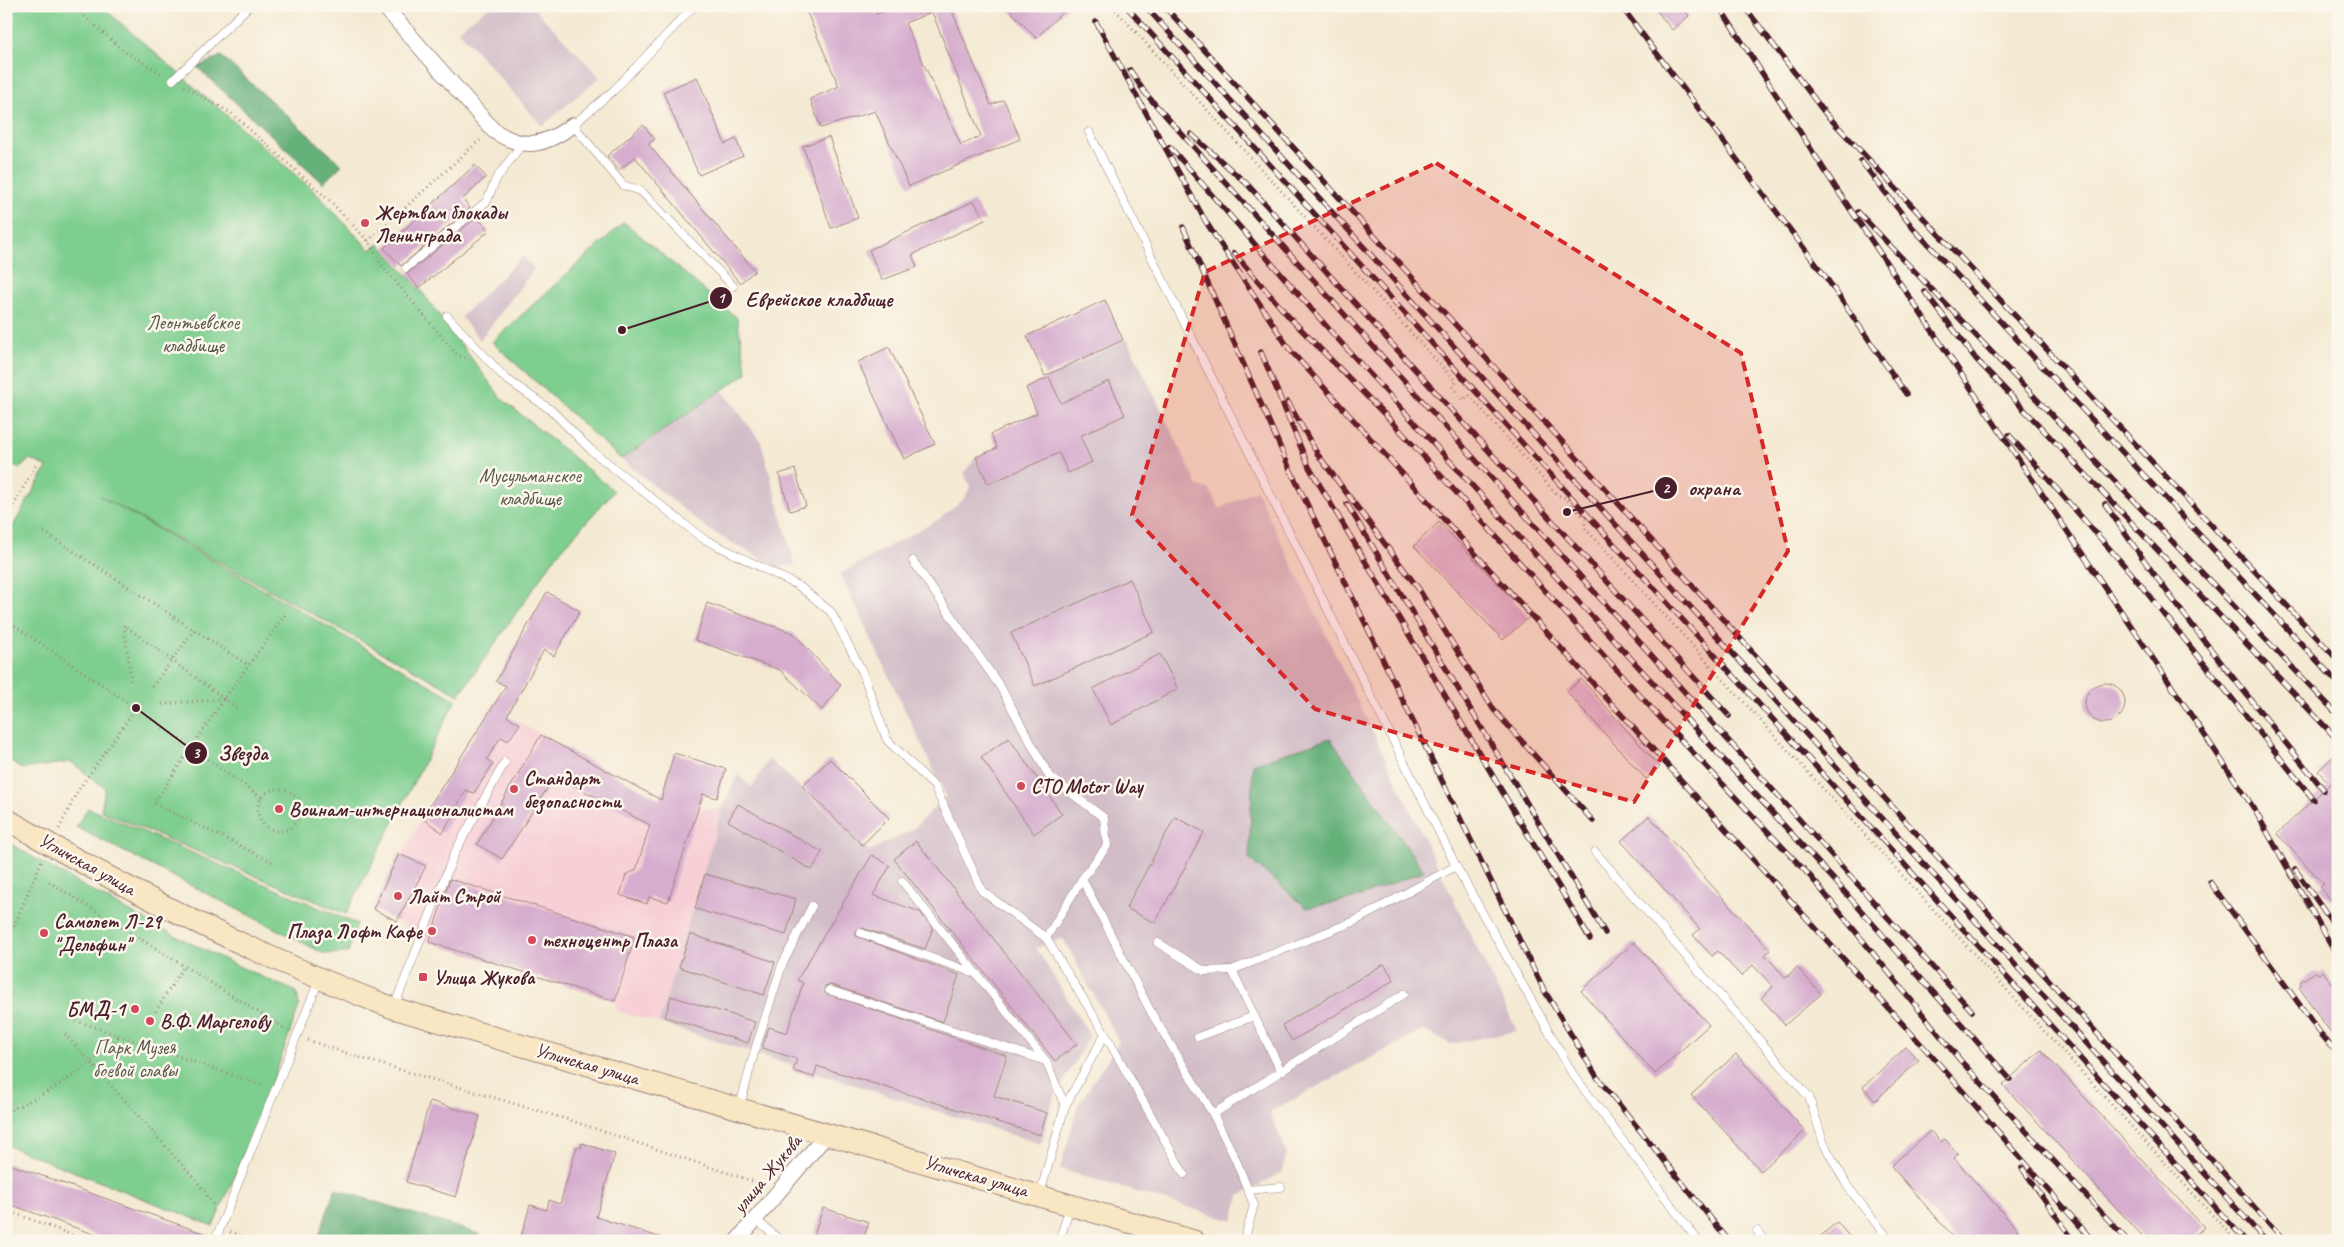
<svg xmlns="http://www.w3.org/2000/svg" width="2344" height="1247" font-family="Caveat,sans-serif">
	<rect width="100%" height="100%" fill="#fbf7ec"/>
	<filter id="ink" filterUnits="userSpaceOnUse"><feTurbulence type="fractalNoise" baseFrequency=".02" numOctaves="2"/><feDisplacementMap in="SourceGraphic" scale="10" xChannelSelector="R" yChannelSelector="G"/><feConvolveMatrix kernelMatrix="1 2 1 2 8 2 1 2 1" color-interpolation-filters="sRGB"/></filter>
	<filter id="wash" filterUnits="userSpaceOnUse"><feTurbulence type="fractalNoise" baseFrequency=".0096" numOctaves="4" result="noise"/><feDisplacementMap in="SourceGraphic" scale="20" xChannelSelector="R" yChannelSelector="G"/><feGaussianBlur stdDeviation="1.12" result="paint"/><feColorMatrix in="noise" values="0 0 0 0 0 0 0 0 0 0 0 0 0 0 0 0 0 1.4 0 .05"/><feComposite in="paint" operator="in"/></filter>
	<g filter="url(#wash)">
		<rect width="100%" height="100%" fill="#f4ead3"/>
		<polygon fill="#f7cfd5" points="492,708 657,798 698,809 722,809 659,1023 618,1012 615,1001 429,942 397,921 373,909 422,818"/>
		<g fill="#d2bdc8">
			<polygon points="490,6 532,6 600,77 542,126 458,30"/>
			<polygon points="523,256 534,269 480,340 461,317"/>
			<polygon points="1127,339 1198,486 1209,489 1220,509 1256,490 1517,1031 1451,1044 1423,1030 1270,1112 1286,1152 1283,1172 1239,1196 1233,1221 1060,1169 1078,1105 1119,1042 1063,938 1036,948 1090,1036 1054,1098 1041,1144 659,1023 722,809 737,775 752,787 769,759 869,851 912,830 946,796 840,574 939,519 964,499 970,487 964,473 976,457 997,448 991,434 1037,413 1026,388"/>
			<polygon points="722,390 761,442 795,565 777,567 709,530 621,459"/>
		</g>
		<g fill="#7ece8f" stroke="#64765d">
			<polygon points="6,6 101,6 314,191 370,250 379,244 419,288 501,398 614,491 556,556 459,695 100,496 456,700 346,914 101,811 105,788 71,762 22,769 6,758 6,538 47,467 30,459 19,469 6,461"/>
			<polygon points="624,222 737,318 747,373 621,459 492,342"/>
			<polygon points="88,808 357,924 348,953 325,954 76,827"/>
			<path d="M 6,841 C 99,897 197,950 297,992 L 299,1006 L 260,1118 L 213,1226 L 6,1145 Z"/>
		</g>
		<g fill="#66b17a" stroke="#586852">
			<polygon points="221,56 342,165 323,183 197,67"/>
			<polygon points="1330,738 1424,871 1353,899 1307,908 1249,859 1253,764"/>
			<polygon points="335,1189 479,1234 477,1241 317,1241"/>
		</g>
		<g id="blocks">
			<g fill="#d6adce" fill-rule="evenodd">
				<path d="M 804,6 L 872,6 L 876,14 L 896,6 L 950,6 L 991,105 L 1004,100 L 1020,139 L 909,186 L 875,111 L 821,128 L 810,99 L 839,86 ZM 932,12 L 981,136 L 961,145 L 905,23 Z"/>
				<polygon points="1006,6 1069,6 1036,38"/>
				<polygon points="1653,6 1681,6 1689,16 1672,30"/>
				<polygon points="697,77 725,144 736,139 743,156 699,175 663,92"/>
				<polygon points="643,125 655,139 648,144 755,271 740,283 635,157 619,170 607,156"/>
				<polygon points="829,137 858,218 831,228 803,146"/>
				<polygon points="475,165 486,177 463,199 470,208 401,266 384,248"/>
				<polygon points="974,201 985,220 912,255 917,267 882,280 869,250"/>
				<polygon points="477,217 489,231 419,288 407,274"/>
				<polygon points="1105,300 1123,340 1045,376 1027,336"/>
				<polygon points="889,347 935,444 904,459 858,362"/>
				<polygon points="1049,377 1061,403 1109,381 1125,415 1080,436 1092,462 1068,473 1059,453 988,484 976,457 997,448 991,434 1037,413 1026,388"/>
				<polygon points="795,469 806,506 790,511 779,474"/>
				<polygon points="1439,522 1529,617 1503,640 1414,546"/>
				<polygon points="1130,579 1154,632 1035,686 1011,633"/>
				<polygon points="547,592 580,611 554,656 544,650 507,716 520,724 508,741 501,737 487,759 493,764 474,793 466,790 443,833 422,818 506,686 496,681"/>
				<polygon points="707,603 793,633 841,685 822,710 780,670 695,640"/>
				<polygon points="1160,654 1178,689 1111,725 1093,689"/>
				<polygon points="1581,679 1660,767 1646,779 1567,692"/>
				<circle cx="2105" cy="703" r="20"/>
				<polygon points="541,735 661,800 674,753 726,769 717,798 703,794 668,902 649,897 647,904 620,895 626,875 636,870 650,825 555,776 502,859 477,844"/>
				<polygon points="1009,738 1062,814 1034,834 981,757"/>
				<polygon points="2338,752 2338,908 2320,887 2324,884 2277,834 2330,784 2318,771"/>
				<polygon points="830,759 889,818 862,845 802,786"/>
				<polygon points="738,804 822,852 812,870 728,821"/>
				<polygon points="1649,816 1770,950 1765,955 1786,978 1797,967 1821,994 1785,1025 1761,998 1773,987 1753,965 1741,976 1718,951 1712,956 1693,935 1700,929 1621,841"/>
				<polygon points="1175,817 1204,832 1155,923 1126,908"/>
				<polygon points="916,841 1077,1044 1055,1061 894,859"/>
				<polygon points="399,854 426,866 397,921 373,909"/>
				<polygon points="872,855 890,866 873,895 920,912 933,928 925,949 862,928 856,931 856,936 959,975 943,1022 831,985 825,986 825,993 1007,1056 994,1096 1047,1113 1040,1135 817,1066 814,1077 793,1071 797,1059 762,1048 769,1027 787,1033 803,983 797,980"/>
				<polygon points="705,874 796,899 786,935 695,909"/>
				<polygon points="450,879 635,937 615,1001 429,942"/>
				<polygon points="690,934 775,962 764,995 679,967"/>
				<polygon points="1634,942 1709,1025 1655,1074 1581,991"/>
				<polygon points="1384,964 1394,980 1292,1041 1282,1025"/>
				<polygon points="2323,971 2338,992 2338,1043 2299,987 2302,985 2300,982 2315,972 2319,974"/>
				<polygon points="671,996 755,1022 748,1043 665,1017"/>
				<polygon points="1906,1047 1919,1060 1875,1101 1863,1087"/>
				<polygon points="2041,1050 2204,1227 2189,1241 2147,1241 2003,1085"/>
				<polygon points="1736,1054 1805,1131 1761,1171 1691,1095"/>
				<polygon points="430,1101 480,1116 456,1197 406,1182"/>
				<polygon points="1930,1131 1941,1142 1945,1139 1958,1154 1954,1158 2018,1230 2006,1241 1957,1241 1891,1166"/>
				<polygon points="582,1143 615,1154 596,1217 662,1238 662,1241 520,1241 530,1205 547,1210 549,1200 560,1204 577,1146 581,1148"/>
				<polygon points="6,1163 211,1236 210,1241 113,1241 6,1203"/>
				<polygon points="823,1208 869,1222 863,1241 812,1241"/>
				<polygon points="1837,1222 1853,1241 1815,1241"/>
			</g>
		</g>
	</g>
	<g filter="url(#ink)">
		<use href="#blocks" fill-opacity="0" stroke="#9f847f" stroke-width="1"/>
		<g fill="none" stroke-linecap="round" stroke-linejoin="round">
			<g stroke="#9f847f" stroke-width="9">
				<g id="service">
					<polyline points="694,6 613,91 573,125 623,185 641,191 733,286"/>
					<polyline points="173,80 249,6"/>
					<polyline points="1089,132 1456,866 1572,1073 1698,1241"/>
					<polyline points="406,268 487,201 496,179 522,144"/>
					<polyline points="447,316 505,378 551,410 591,450 702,538 799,586 831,612 862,671 887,740 935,787 982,891 1046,938"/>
					<polyline points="913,561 1001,688 1049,776 1104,818 1107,846 1082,879 1046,938 1105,1034 1065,1106 1040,1194"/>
					<polyline points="1595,852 1809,1097 1824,1144 1848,1187 1890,1241"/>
					<polyline points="1082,879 1152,1014 1213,1114 1235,1158 1254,1205 1244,1241"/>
					<polyline points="902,881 1046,1061 1065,1106"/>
					<polyline points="861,933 977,974"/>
					<polyline points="1158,943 1204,971 1232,970"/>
					<polyline points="829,990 1046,1061"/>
					<polyline points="394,1007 455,852 505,762"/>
					<polyline points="1105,1034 1184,1174"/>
					<polyline points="1198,1037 1254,1016"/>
					<polyline points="1281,1071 1232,970 1355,921 1456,866"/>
					<polyline points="740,1106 754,1053 782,965 812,906"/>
					<polyline points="1213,1114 1404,994"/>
					<polyline points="1248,1190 1281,1187"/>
					<polyline points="755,1219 781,1241"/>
					<polyline points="1757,1231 1766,1241"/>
					<polyline points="215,1241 319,980"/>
					<polyline points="1059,1241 1070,1207"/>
				</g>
			</g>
			<g stroke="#9f847f" stroke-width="17">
				<g id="minor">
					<path d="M 384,6 L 493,130 C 523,151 544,146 573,125"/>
					<polyline points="737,1241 827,1134"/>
				</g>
			</g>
			<g stroke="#9f847f" stroke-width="23">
				<path id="secondary" d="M 6,819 C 130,892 259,957 393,1008 L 1194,1241"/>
			</g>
			<g stroke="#9f847f" stroke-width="3" stroke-dasharray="1 4" stroke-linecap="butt">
				<polyline points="73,6 125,52 164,75"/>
				<polyline points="1112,6 1456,382 1453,387 1463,400 1469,395 1557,495 1566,498 1585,519 1585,528 2236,1241"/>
				<polyline points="184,86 231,113 329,200 368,241 380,263 457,355 469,359"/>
				<polyline points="368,241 480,140"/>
				<polyline points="6,519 36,465"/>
				<polyline points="44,532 248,665"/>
				<polyline points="6,620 136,708 262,798"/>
				<polyline points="131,681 124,625 237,708"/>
				<polyline points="152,687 195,629"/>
				<polyline points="162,704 223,699"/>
				<circle cx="279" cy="810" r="21"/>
				<polyline points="59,829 77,792 136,708"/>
				<polyline points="272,862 154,803 224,699 285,615"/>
				<polyline points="49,882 287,1030"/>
				<polyline points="6,945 42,860"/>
				<polyline points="153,1016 184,966"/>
				<polyline points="71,1019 264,1086"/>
				<polyline points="65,1034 201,1186 214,1207"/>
				<polyline points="308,1040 354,1056 566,1119 764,1185"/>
				<path d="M 6,1112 C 55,1090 81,1074 119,1036"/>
				<polyline points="6,1210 88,1241"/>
				<polyline points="230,1232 255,1241"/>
			</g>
			<use href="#service" stroke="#fff" stroke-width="8"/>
			<use href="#minor" stroke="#fff" stroke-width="15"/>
			<use href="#secondary" stroke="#f9e7c3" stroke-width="21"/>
			<g stroke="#4a1f2b" stroke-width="5.5">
				<g id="rail">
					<polyline points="1126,6 2246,1241"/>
					<polyline points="1145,6 2266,1241"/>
					<polyline points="1164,6 1559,438 2285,1241"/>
					<polyline points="1621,6 1825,276 1906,394"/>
					<polyline points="1719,6 1836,188 2253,807 2338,957"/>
					<polyline points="1744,6 1825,113 2338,660"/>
					<polyline points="1096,22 1206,222 1290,350 1940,1065 2093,1241"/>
					<polyline points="1130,70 1145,93 1972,1011"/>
					<polyline points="1191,134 1247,184 1729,716"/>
					<polyline points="1170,147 1335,336 1835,881 2010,1079"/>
					<polyline points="1861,161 1913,228 2338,683"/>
					<polyline points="1858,212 2338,715"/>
					<polyline points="1183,227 1289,467 1544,990 1597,1077 1729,1241"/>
					<polyline points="1234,253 1289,317 1396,426 1664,722 1811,877 1960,1060 2128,1241"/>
					<polyline points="1925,292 1976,359 2338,740"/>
					<polyline points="1261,352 1309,467 1590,939"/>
					<polyline points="1288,402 1318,455 1418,588 1494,710 1593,821"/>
					<polyline points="2009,435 2131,573 2314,800"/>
					<polyline points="1347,504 1605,933"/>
					<path d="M 2105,504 C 2172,604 2248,697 2324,790"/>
					<polyline points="2295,869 2338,931"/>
					<polyline points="2210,882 2321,1034 2338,1054"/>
					<polyline points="2022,1168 2074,1241"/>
				</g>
			</g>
			<use href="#rail" stroke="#fbf7ec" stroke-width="4" stroke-dasharray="11" stroke-linecap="butt"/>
		</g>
	</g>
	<path fill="#d62828" fill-opacity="0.2" stroke="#d62828" stroke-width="4" stroke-dasharray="10 6" stroke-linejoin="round" d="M 1436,163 L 1741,353 L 1788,551 L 1634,802 L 1315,709 L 1132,515 L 1205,272 Z"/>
	<g fill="#d1495b" stroke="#fbf7ec" stroke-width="2">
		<circle cx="365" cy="223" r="5"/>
		<circle cx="1021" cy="786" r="5"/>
		<circle cx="514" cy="789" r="5"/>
		<circle cx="279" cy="809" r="5"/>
		<circle cx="398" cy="896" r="5"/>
		<circle cx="432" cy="931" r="5"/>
		<circle cx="44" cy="933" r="5"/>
		<circle cx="532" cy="940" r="5"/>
		<rect x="418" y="972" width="10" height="10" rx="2.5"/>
		<circle cx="135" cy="1009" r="5"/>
		<circle cx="150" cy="1021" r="5"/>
	</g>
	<g text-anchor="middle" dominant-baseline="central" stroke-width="5" stroke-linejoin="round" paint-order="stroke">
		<g font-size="20" font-weight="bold" fill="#4a1f2b" stroke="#fbf7ec" text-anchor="start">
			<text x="375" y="212">Жертвам блокады<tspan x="375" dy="23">Ленинграда</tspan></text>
			<text x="524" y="778">Стандарт<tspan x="524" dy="23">безопасности</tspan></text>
			<text x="1031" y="786">СТО Motor Way</text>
			<text x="289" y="809">Воинам-интернационалистам</text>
			<text x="408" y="896">Лайт Строй</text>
			<text x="54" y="921">Самолет Л-29<tspan x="54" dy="23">"Дельфин"</tspan></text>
			<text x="422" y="931" text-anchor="end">Плаза Лофт Кафе</text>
			<text x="542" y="940">техноцентр Плаза</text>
			<text x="433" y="977">Улица Жукова</text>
			<text x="125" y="1009" text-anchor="end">БМД-1</text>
			<text x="160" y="1021">В.Ф. Маргелову</text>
		</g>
		<g font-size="20" fill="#5a5449" stroke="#fbf7ec">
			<text x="193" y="322">Леонтьевское<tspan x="193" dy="23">кладбище</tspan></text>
			<text x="530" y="475">Мусульманское<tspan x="530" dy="23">кладбище</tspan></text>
			<text x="135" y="1047">Парк Музея<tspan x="135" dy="23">боевой славы</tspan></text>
		</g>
		<g font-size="20" fill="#4a1f2b" stroke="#fbf7ec">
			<text transform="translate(87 864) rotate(29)">Угличская улица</text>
			<text transform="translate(587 1064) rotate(16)">Угличская улица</text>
			<text transform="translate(767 1174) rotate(-50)">улица Жукова</text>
			<text transform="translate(976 1176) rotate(16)">Угличская улица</text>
		</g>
	</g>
	<path fill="none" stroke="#4a1f2b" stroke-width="2" d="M622 330L721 298M1567 512L1666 488M136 708L196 753"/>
	<g fill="#4a1f2b" stroke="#fbf7ec" stroke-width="2">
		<circle cx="622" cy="330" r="5"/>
		<circle cx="1567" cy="512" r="5"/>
		<circle cx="136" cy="708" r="5"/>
		<circle cx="721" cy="298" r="12"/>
		<circle cx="1666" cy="488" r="12"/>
		<circle cx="196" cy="753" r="12"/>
	</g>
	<g font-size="15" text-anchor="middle" font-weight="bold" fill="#fff">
		<text x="721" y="303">1</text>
		<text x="1666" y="493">2</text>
		<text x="196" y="758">3</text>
	</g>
	<g font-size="21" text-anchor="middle" font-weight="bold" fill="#4a1f2b" stroke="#fbf7ec" stroke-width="5" stroke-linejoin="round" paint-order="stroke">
		<text x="819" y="306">Еврейское кладбище</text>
		<text x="1714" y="495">охрана</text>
		<text x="243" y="760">Звезда</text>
	</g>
	<rect width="2344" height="1247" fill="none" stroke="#fbf7ec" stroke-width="25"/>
</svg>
